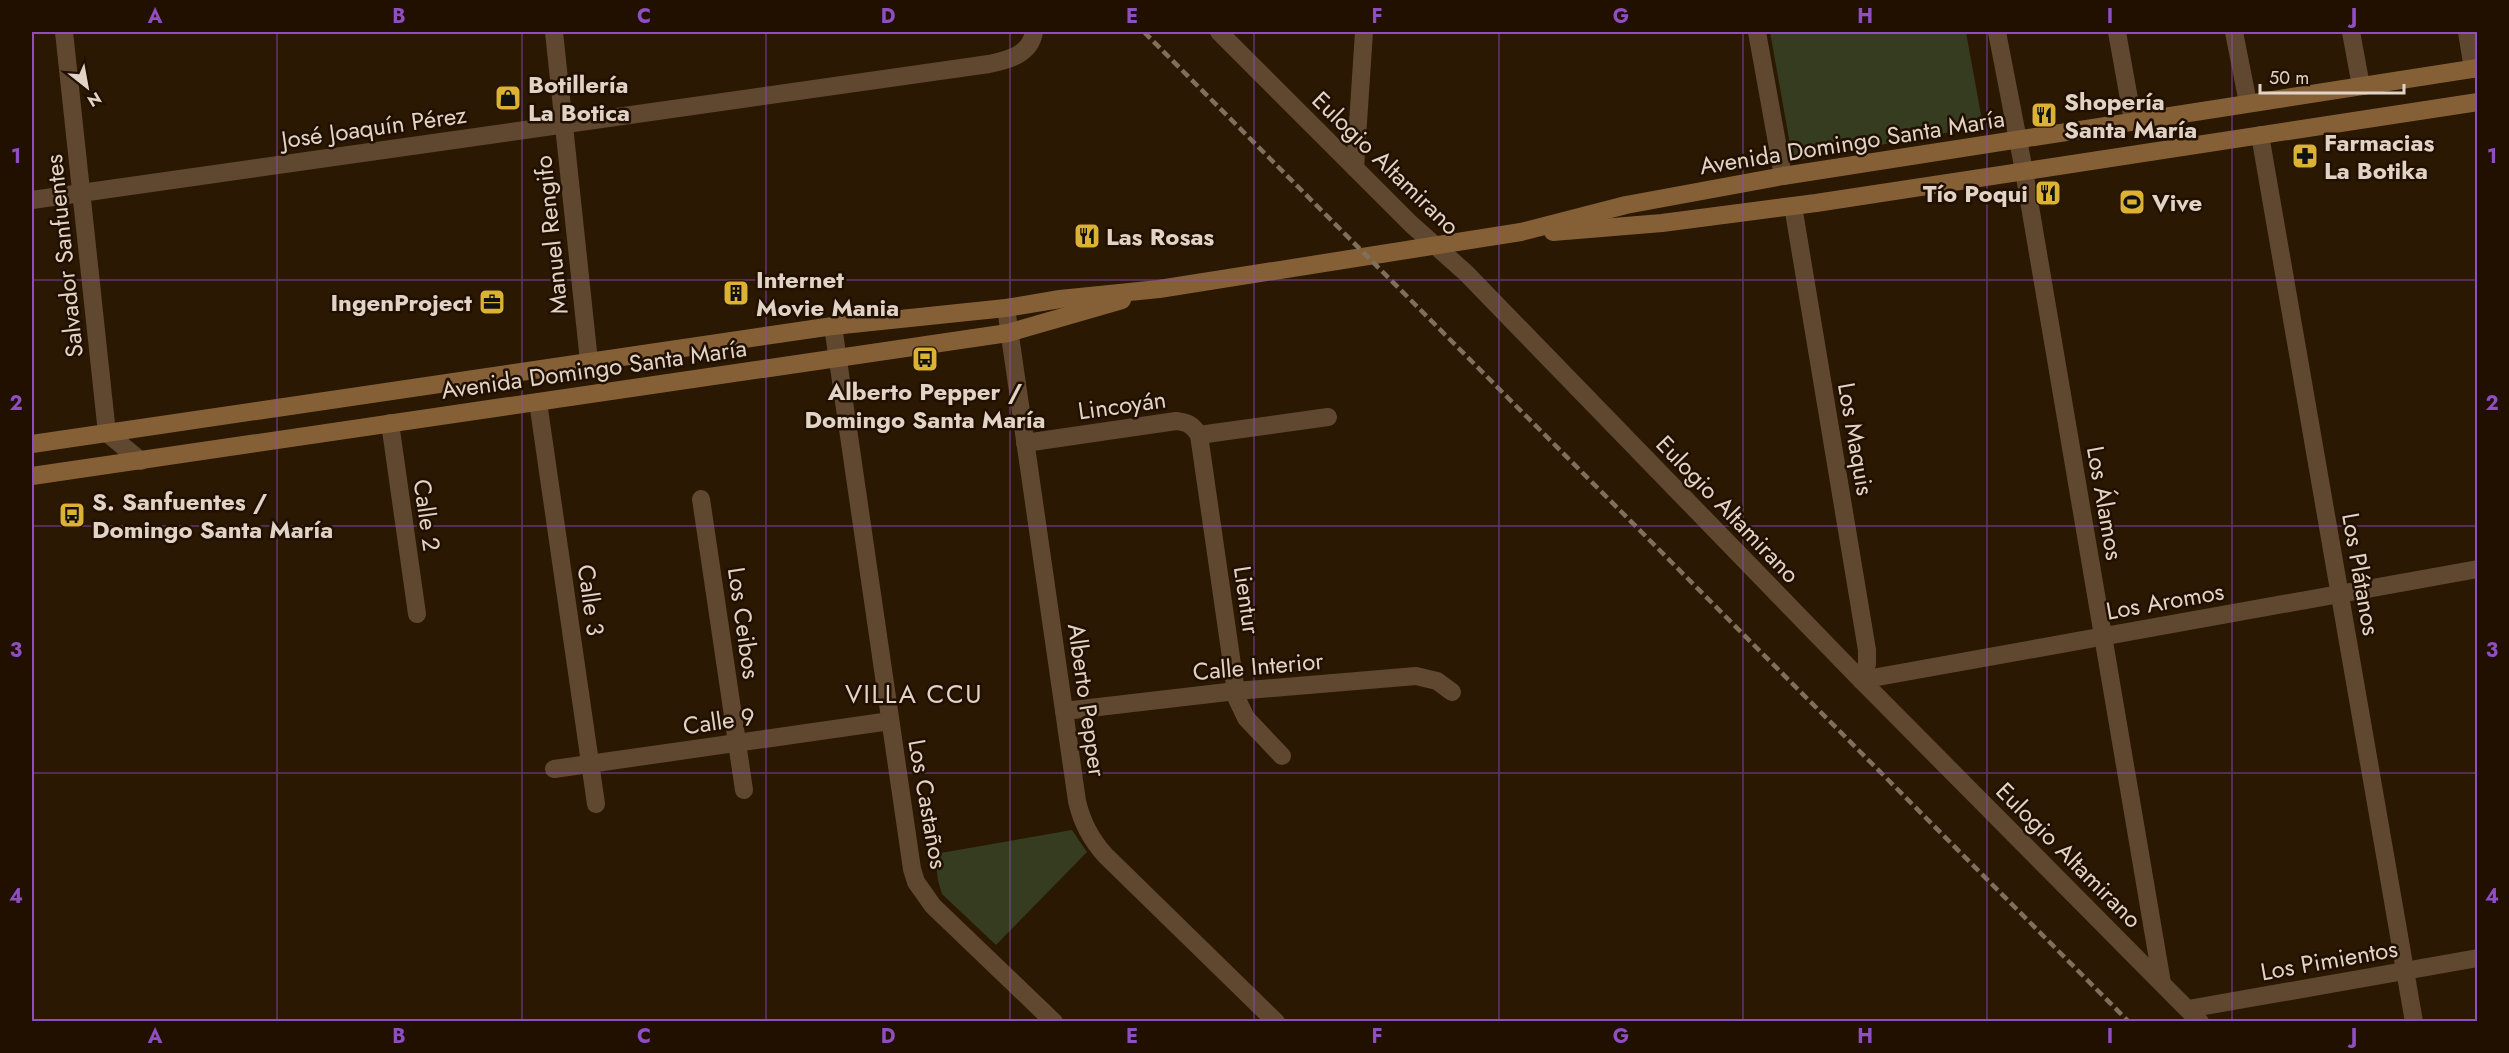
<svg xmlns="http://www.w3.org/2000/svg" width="2509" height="1053" font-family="Jost,sans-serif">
	<rect width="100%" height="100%" fill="#2b1802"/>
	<g fill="#353c1f">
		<polygon points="1770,32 1966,32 1983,126 1793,161"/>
		<polygon points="1072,830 1087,852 996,945 942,894 938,881 935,854"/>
	</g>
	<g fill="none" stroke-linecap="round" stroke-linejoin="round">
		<g stroke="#5f482f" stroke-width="18">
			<polyline points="64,32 107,433 141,461"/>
			<polyline points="554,32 589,361"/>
			<polyline points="1219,32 1411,224 1466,273 1861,680 2200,1022"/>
			<polyline points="1757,32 1783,176"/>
			<polyline points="1997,32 2024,171 2162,983"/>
			<polyline points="2117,32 2133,121"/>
			<polyline points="2234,32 2248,103"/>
			<polyline points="2351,32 2361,86"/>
			<polyline points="2467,32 2473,69"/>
			<polyline points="2260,135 2414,1022"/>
			<polyline points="1355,168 1364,32"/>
			<path d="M 32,200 L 989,64 C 1008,60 1030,55 1034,32"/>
			<polyline points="1793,206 1867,650 1867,664 1861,680"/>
			<path d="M 1006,308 L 1077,801 C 1082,823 1091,840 1106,856 L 1276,1022"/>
			<polyline points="833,326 912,869 916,882 933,906 1054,1022"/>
			<polyline points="538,402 596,804"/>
			<polyline points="390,423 417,614"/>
			<polyline points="1199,435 1328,417"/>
			<path d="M 1025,443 L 1176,421 C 1187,422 1193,425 1199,435 L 1237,699 L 1246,718 L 1282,756"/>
			<polyline points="701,499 744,790"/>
			<polyline points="1861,680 2478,569"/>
			<polyline points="1064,711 1236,691 1416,676 1437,681 1452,692"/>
			<polyline points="554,769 890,721"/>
			<polyline points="2188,1009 2478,958"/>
		</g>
		<g stroke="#856037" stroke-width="18">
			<polyline points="1553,232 1662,223 1816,203 2478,102"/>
			<polyline points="32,444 833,326 1006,308 1060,299 1159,289 1521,232 1626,205 1783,176 2478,68"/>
			<polyline points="32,476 1008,333 1122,300"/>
		</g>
		<polyline stroke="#7f6f5d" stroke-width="4.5" stroke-dasharray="9 4.5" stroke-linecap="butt" points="1144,32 2129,1022"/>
	</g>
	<path fill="none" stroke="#8f4ec1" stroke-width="1.5" stroke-opacity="0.55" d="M 277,32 L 277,1022M 522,32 L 522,1022M 766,32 L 766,1022M 1010,32 L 1010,1022M 1254,32 L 1254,1022M 1499,32 L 1499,1022M 1743,32 L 1743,1022M 1987,32 L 1987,1022M 2232,32 L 2232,1022M 32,280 L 2478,280M 32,526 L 2478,526M 32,773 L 2478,773"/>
	<defs>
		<g id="shop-square" transform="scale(1.35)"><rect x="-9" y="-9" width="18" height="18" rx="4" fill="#dbb233" stroke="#210f00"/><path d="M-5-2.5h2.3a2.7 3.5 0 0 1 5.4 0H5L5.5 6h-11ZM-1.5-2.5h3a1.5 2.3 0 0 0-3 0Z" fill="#111"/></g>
		<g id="restaurant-square" transform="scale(1.35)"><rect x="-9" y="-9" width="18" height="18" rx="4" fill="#dbb233" stroke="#210f00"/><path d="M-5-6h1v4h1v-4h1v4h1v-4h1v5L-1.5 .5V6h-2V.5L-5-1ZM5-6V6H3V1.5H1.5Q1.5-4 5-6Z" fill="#111"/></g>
		<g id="pharmacy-square" transform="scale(1.35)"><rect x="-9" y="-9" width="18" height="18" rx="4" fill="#dbb233" stroke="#210f00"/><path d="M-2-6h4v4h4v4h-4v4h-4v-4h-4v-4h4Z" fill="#111"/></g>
		<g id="stadium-square" transform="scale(1.35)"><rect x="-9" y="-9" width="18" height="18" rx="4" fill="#dbb233" stroke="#210f00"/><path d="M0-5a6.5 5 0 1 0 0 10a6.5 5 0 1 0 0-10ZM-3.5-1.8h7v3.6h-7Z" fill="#111"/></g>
		<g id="building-square" transform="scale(1.35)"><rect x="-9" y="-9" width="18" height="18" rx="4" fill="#dbb233" stroke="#210f00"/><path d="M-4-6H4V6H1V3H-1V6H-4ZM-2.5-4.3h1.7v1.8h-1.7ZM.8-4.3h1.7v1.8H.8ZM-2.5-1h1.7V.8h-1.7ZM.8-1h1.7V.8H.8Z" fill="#111"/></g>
		<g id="office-square" transform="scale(1.35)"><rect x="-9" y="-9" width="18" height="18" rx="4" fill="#dbb233" stroke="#210f00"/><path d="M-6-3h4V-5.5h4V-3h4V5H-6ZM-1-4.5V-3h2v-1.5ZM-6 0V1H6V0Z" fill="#111"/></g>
		<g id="bus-square" transform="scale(1.35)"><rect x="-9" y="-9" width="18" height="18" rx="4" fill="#dbb233" stroke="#210f00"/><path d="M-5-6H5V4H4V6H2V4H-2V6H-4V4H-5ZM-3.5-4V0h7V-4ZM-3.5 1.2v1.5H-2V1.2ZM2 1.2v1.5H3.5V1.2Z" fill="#111"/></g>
	</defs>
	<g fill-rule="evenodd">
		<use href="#shop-square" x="508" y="98"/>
		<use href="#restaurant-square" x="2044" y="115"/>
		<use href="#pharmacy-square" x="2305" y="156"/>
		<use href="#restaurant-square" x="2048" y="193"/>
		<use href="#stadium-square" x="2132" y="202"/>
		<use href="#restaurant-square" x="1087" y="236"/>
		<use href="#building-square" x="736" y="293"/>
		<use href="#office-square" x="492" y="302"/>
		<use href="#bus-square" x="925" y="359"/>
		<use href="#bus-square" x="72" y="515"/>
	</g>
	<g text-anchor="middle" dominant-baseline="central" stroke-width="5" stroke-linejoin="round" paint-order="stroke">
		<g font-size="24" font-weight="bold" fill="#e1d4c7" stroke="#210f00" text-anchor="start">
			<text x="528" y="84">Botillería<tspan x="528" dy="28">La Botica</tspan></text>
			<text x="2064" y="101">Shopería<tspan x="2064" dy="28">Santa María</tspan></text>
			<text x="2324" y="142">Farmacias<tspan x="2324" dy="28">La Botika</tspan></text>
			<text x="2028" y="193" text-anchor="end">Tío Poqui</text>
			<text x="2152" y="202">Vive</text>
			<text x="1106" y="236">Las Rosas</text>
			<text x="756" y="279">Internet<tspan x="756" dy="28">Movie Mania</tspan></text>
			<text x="472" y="302" text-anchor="end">IngenProject</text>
			<text x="925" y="391" text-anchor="middle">Alberto Pepper /<tspan x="925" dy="28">Domingo Santa María</tspan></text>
			<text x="92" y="501">S. Sanfuentes /<tspan x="92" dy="28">Domingo Santa María</tspan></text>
		</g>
		<g font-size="24" fill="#e1d4c7" stroke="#210f00">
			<text transform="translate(374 127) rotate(-8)">José Joaquín Pérez</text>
			<text transform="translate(1852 142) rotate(-9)">Avenida Domingo Santa María</text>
			<text transform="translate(1386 163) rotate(44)">Eulogio Altamirano</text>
			<text transform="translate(551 235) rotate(-96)">Manuel Rengifo</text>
			<text transform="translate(64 256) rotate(-96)">Salvador Sanfuentes</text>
			<text transform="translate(594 369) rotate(-8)">Avenida Domingo Santa María</text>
			<text transform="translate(1122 405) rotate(-8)">Lincoyán</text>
			<text transform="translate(1856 439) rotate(80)">Los Maquis</text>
			<text transform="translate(2105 503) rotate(80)">Los Álamos</text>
			<text transform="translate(1728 509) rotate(46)">Eulogio Altamirano</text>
			<text transform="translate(427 515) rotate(82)">Calle 2</text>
			<text transform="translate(2361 574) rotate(80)">Los Plátanos</text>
			<text transform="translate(591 600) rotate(82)">Calle 3</text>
			<text transform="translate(1247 600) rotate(82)">Lientur</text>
			<text transform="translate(2165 601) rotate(-10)">Los Aromos</text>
			<text transform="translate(744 623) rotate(82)">Los Ceibos</text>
			<text transform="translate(1258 666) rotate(-5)">Calle Interior</text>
			<text transform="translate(1087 700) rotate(82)">Alberto Pepper</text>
			<text transform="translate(719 721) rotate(-8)">Calle 9</text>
			<text transform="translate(928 804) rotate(80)">Los Castaños</text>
			<text transform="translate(2069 855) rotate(45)">Eulogio Altamirano</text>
			<text transform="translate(2329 960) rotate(-10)">Los Pimientos</text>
		</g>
		<g font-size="26" letter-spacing="1.5" fill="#e1d4c7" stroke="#210f00">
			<text x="914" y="694">VILLA CCU</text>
		</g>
	</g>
	<rect width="2509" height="1053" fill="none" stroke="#210f00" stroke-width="66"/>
	<g transform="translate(87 87) rotate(149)" stroke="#210f00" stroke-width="4.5" paint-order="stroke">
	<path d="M0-4.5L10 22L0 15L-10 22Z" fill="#e1d4c7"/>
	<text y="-9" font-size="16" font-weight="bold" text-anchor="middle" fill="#e1d4c7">N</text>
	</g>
	<path d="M2260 84v9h144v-9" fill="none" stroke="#e1d4c7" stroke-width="3"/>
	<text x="2269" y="84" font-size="18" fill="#e1d4c7" stroke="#210f00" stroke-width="4.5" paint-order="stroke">50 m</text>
	<rect x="33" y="33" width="2443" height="987" fill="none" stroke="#8f4ec1" stroke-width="2"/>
	<g font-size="20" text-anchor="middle" font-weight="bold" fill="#8f4ec1">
		<text x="155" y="23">A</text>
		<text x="399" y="23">B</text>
		<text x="644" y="23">C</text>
		<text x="888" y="23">D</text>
		<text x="1132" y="23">E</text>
		<text x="1377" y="23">F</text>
		<text x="1621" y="23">G</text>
		<text x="1865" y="23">H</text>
		<text x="2110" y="23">I</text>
		<text x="2354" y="23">J</text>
		<text x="16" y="163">1</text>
		<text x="2492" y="163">1</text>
		<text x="16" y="410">2</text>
		<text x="2492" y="410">2</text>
		<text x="16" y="657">3</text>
		<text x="2492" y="657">3</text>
		<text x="16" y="903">4</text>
		<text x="2492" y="903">4</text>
		<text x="155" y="1043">A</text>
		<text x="399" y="1043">B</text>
		<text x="644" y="1043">C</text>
		<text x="888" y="1043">D</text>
		<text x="1132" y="1043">E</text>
		<text x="1377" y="1043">F</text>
		<text x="1621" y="1043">G</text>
		<text x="1865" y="1043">H</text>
		<text x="2110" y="1043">I</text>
		<text x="2354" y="1043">J</text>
	</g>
</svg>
